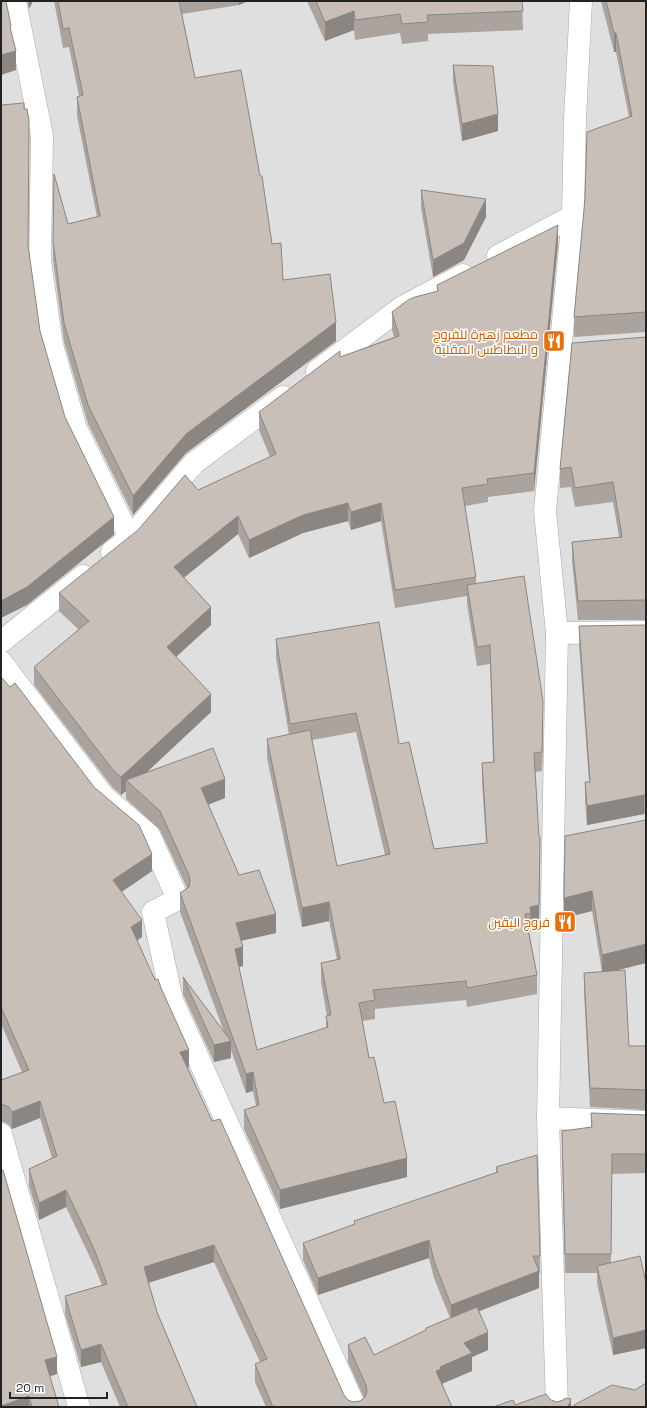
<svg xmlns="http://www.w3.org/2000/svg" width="647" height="1408" font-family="'Space Grotesk',Cairo,sans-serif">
	<rect width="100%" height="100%" fill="#f2efe9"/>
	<rect fill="#e0dfdf" x="1" y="1" width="645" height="1406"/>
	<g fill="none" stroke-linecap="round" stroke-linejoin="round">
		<g stroke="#a9a9a9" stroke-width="23">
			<g id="minor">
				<polyline points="15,1 42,136 40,261 52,345 76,429 130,538"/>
				<polyline points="498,256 573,216"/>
				<polyline points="317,371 401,308 463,275"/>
				<polyline points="112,552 130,538 194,463 283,397"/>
				<polyline points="557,633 646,632"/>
				<polyline points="1,642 83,576"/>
				<polyline points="1,662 104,797 149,835 178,899 153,912 172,1000 355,1407"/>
				<polyline points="548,1118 646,1122"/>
				<polyline points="1,1134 79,1407"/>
				<polyline points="557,1407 548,1118 557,633 545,511 573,216 575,119 581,1"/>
			</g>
		</g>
		<use href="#minor" stroke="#fff" stroke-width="22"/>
	</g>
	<g fill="#aba49e" fill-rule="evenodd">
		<polygon points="27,1 33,1 29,9"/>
		<polygon points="54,1 248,1 239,5 182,14 195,78 272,244 283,280 336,341 186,453 133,515 88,424 64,342 53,260 53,241 68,224 97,217 77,116 77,97 79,96 69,47 63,48"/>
		<polygon points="307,1 522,1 523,30 428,34 428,41 402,44 400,33 355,40 354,30 325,41"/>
		<polygon points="601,1 646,1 646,332 574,337 574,317 629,117 616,52 614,52"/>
		<polygon points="453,65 498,131 462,141 453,82"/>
		<polygon points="421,190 486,217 464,260 433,277 421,208"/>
		<path d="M 558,243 L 534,491 L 488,497 L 488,502 L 465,506 L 476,577 L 476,584 L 543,720 L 542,771 L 535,772 L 540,856 L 539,924 L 531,926 L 531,932 L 529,932 L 537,975 L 537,994 L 467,1007 L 466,1000 L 375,1009 L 375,1019 L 362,1021 L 369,1058 L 384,1103 L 407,1177 L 280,1209 L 244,1129 L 244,1110 L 256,1106 L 253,1091 L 246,1093 L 231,1050 L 231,1058 L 214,1062 L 183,994 L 183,977 L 224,1032 L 180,912 L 180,893 L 187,888 L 160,830 L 126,799 L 126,791 L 121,795 L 113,788 L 34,685 L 34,667 L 79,630 L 59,611 L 59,593 L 198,490 L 270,457 L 259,430 L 259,412 L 340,357 L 394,337 L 392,330 L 392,312 L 437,291 L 437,285 ZM 348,521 L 351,530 L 381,521 L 395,608 L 467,596 L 467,604 L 477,666 L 490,664 L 493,762 L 482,763 L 482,782 L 486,843 L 434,849 L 399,744 L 276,639 L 276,658 L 289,735 L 267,739 L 267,758 L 302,927 L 329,921 L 337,960 L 321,963 L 321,982 L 327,1016 L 326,1016 L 326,1028 L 257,1050 L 239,967 L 243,966 L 241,940 L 276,933 L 239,875 L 208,805 L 225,798 L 146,773 L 211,712 L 176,657 L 211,625 L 184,578 L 238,534 L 249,558 L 303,533 ZM 356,732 L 385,855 L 337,866 L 312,740 Z"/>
		<polygon points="646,337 646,620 578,620 572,561 572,542 619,537 613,502 575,507 571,487 560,488 560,469"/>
		<polygon points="646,625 646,814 644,814 587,825 585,801 585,782 589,782 579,645 579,626"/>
		<polygon points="1,677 152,871 121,892 142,937 137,940 155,980 161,988 189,1067 188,1068 212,1121 344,1395 348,1400 353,1402 360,1401 364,1398 348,1362 348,1345 374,1355 426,1331 426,1328 450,1318 434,1278 429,1258 318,1295 303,1260 303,1243 354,1225 354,1221 496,1173 496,1167 540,1256 540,1273 539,1273 539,1288 479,1311 488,1350 472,1357 472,1371 442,1384 452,1407 266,1407 255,1382 255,1364 260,1362 214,1262 148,1283 157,1312 197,1407 120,1407 101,1362 81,1367 65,1314 65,1296 102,1285 95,1268 66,1207 39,1220 29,1186 29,1169 52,1158 40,1118 12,1129 9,1125 4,1122 1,1122 1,1080 22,1072 1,1024"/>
		<polygon points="646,820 646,963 613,971 629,1046 646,1046 646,1110 590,1107 584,992 584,973 602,972 592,911 564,918"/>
		<polygon points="591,1113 646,1115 646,1173 612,1174 611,1263 646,1283 646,1348 613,1355 597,1283 597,1273 565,1273 562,1150 562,1131 591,1127"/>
		<polygon points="1,1171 57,1374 50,1376 59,1407 1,1407"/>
	</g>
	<g fill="#8b8681">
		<polygon points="29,1 33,1 29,9"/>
		<polygon points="239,1 248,1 239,5"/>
		<polygon points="354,11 354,30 325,41 325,22"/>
		<rect x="614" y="33" width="2" height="19"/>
		<polygon points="16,51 16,70 1,75 1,55"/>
		<polygon points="498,114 498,131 462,141 462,124"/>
		<polygon points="486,199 486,217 464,260 433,277 433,260"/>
		<polygon points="558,225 558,243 534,491 534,473"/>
		<polygon points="336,322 336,341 186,453 133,515 133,496 186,434"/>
		<polygon points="348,503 348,521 303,533 249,558 249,540 303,515"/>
		<polygon points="381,503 381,521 351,530 351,512"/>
		<polygon points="238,516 238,534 174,585 174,567"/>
		<polygon points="114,517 114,535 27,605 1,618 1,601"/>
		<polygon points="211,607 211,625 167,665 167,647"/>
		<polygon points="211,694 211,712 132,786 126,780 126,791 121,795 121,777"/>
		<polygon points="543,701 543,720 542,771 542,752"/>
		<polygon points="225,779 225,798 201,807 201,788"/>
		<polygon points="644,795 644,814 587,825 587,806"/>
		<polygon points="540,837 539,924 531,926 530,907"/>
		<polygon points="152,854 152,871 113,898 113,880"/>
		<polygon points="592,891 592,911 564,918 564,898"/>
		<polygon points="329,902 329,921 302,927 302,908"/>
		<polygon points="276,914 276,933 236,942 236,923"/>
		<polygon points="142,920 142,937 131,945 131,927"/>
		<polygon points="646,944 646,963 602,974 602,955"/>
		<polygon points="243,947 243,966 235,968 235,949"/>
		<polygon points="231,1041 231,1058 214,1062 214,1045"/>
		<polygon points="189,1050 189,1067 180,1069 180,1052"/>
		<polygon points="253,1072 253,1091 246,1093 246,1074"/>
		<polygon points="40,1101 40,1118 12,1129 12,1112"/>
		<polygon points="407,1158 407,1177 280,1209 280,1190"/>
		<polygon points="66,1190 66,1207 39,1220 39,1203"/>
		<polygon points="429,1240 429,1258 318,1295 318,1278"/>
		<polygon points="214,1245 214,1262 144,1284 144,1267"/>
		<polygon points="539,1271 539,1288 451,1322 451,1305"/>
		<polygon points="646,1330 646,1348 613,1355 613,1338"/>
		<polygon points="488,1332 488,1350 472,1357 472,1371 441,1384 436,1371 464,1343"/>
		<polygon points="101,1344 101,1362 81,1367 81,1350"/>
		<polygon points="57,1357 57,1374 45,1378 45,1360"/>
		<polygon points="29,1396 29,1407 1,1407 1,1406"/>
		<polygon points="571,1399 571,1407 568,1407"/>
	</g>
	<g fill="#c7bfb8" stroke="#8b8681">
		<polygon points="1,1 6,1 11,26 10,27 16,51 1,55"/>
		<polygon points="58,1 179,1 195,78 241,70 260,176 262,176 272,244 281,243 283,280 330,274 336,322 186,434 133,496 88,405 64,323 53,241 54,174 68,224 100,216 77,97 83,95 69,28 63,29"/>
		<polygon points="316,1 522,1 523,11 427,15 428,22 402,24 400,14 355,20 354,11 325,22"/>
		<polygon points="606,1 646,1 646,312 574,317 585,198 587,132 632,116 616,33 614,33"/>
		<polygon points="453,65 493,66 498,114 462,124"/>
		<polygon points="24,103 24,109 27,109 29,120 28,245 40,331 65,417 114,517 27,587 1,601 1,105"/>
		<polygon points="421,190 486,199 464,243 433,260"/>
		<polygon points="558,225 534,473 487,479 488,484 462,488 476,577 395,590 381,503 351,512 348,503 303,515 249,540 238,516 174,567 211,607 167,647 211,694 121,777 113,770 34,667 89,621 59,593 138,530 185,475 198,490 276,454 259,412 340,351 340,357 399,336 392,312 408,300 415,297 438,291 437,285"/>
		<polygon points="646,337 646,600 578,601 572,542 622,537 613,482 575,488 571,467 560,469 572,343"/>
		<polygon points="524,576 543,701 542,752 534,753 539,837 540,837 539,905 530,907 531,913 525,914 537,975 467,988 466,981 373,990 375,1000 359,1003 369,1058 374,1057 384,1103 395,1101 407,1158 280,1190 244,1110 259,1105 253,1072 246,1074 180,893 189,887 190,881 189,875 160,811 126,780 213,748 225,779 201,788 239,875 259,870 276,914 236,923 243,947 235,949 257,1050 328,1027 326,1016 331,1015 321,963 340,959 329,902 302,908 267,739 310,730 337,866 390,854 356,713 290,724 276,639 379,622 399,744 409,742 434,849 487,843 482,763 494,762 490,645 477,647 467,585"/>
		<polygon points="646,625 646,795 644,795 587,806 585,782 590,782 579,626"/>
		<polygon points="1,677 10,687 15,683 94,787 139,825 152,854 113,880 142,920 131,927 155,980 158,979 161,988 189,1050 180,1052 212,1121 220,1119 344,1395 348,1400 353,1402 360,1401 365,1397 367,1391 366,1385 348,1345 365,1337 374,1355 426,1330 426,1328 477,1307 488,1332 464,1343 472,1353 440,1367 441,1369 436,1371 452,1407 276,1407 276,1406 273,1407 255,1364 267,1359 214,1245 144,1267 157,1312 197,1407 128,1407 101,1344 81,1350 65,1296 107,1284 95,1251 66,1190 39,1203 29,1169 57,1156 40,1101 12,1112 9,1107 4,1105 1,1105 1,1080 29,1070 1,1007"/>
		<polygon points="646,820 646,944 602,955 592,891 564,898 565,836"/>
		<polygon points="625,970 629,1046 646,1046 646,1090 590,1088 584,973"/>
		<polygon points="183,977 231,1041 214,1045"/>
		<polygon points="591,1113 646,1115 646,1154 612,1154 611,1254 565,1254 562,1131 592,1127"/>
		<polygon points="537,1155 540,1256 533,1256 539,1271 451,1305 434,1261 429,1240 318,1278 303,1243 355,1224 354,1221 498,1172 496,1167"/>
		<polygon points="3,1170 57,1357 45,1360 59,1407 32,1407 29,1396 1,1406 1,1171"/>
		<polygon points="640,1256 646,1283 646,1330 613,1338 597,1266"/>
		<polygon points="646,1383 646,1407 574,1407 574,1405 612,1385 635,1390"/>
		<polygon points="546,1394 551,1400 557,1402 563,1400 566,1398 571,1399 568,1407 493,1407 513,1400 515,1405"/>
	</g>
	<defs>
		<g id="restaurant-square" transform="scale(1.15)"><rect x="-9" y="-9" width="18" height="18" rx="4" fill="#e8710a" stroke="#fff"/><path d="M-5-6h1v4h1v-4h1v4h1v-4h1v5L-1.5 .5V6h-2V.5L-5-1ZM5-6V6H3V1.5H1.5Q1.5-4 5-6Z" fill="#fff"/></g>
	</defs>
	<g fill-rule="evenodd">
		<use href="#restaurant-square" x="554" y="341"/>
		<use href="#restaurant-square" x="565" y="922"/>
	</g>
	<g text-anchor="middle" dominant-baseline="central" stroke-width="3" stroke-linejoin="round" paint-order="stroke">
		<g font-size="13" fill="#c56008" stroke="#fff" text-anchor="end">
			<text x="538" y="334">مطعم زهيرة للفروج<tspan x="538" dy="15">و البطاطس المقلية</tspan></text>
			<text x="550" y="922">فروج اليقين</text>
		</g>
	</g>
	<rect width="647" height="1408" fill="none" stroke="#222222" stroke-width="4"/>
	<path d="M10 1392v6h97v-6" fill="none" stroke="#222222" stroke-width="2"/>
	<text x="16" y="1392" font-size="12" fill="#222222" stroke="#ffffff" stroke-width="3" paint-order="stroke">20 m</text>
</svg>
